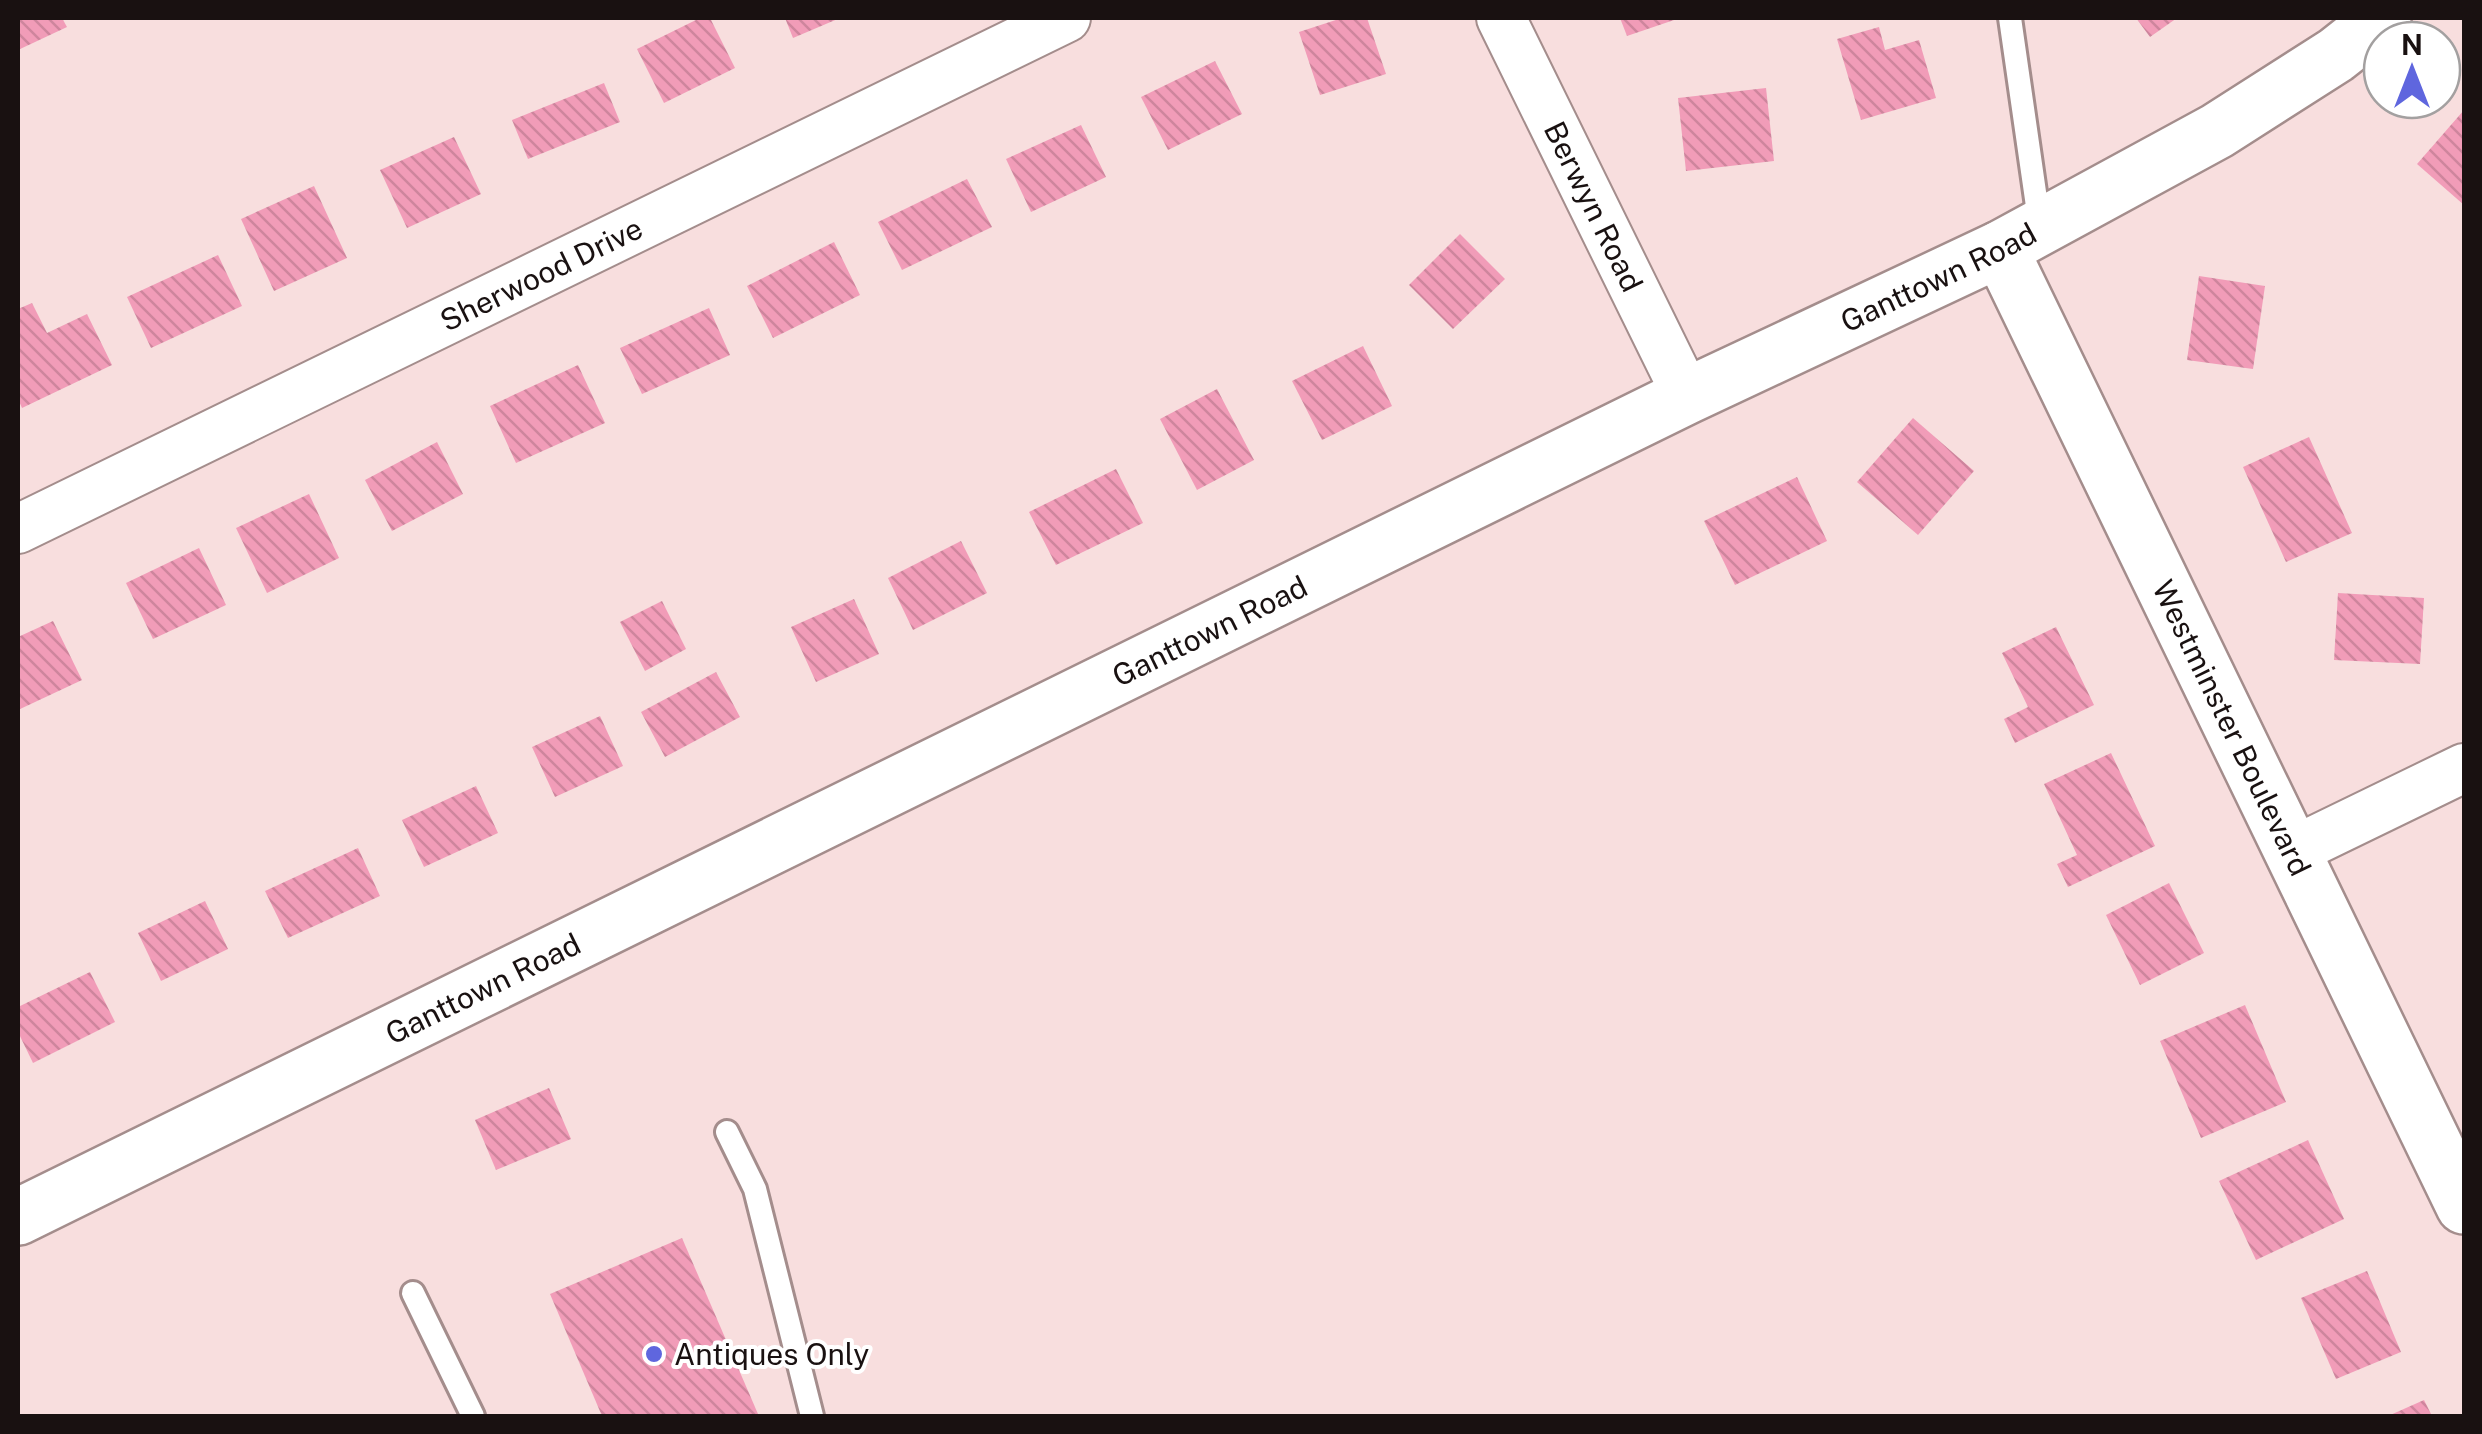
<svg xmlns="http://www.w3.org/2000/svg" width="2482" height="1434" font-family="'Public Sans',sans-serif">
	<defs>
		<pattern id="building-back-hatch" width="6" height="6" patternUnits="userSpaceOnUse" patternTransform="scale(2.5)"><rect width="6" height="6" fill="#f19cb8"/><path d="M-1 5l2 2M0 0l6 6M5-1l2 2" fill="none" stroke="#ce859d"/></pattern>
	</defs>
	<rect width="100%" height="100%" fill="#f8dede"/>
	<g fill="url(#building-back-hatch)">
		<polygon points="18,18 62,18 67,27 18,50"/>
		<polygon points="700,18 710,18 735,68 664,103 637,49"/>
		<polygon points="785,18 840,18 793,38"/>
		<polygon points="1342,18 1367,18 1386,74 1320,95 1299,32"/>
		<polygon points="1620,18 1680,18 1627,36"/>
		<polygon points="2136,18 2177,18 2150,37"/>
		<polygon points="1879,27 1885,50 1919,40 1936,98 1861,120 1837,39"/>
		<polygon points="1215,61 1242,114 1168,150 1141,97"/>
		<polygon points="604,83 620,122 528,159 512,120"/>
		<polygon points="1766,88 1774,161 1686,171 1678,98"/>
		<polygon points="2464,110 2464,205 2417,164"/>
		<polygon points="1081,125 1106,177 1031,212 1006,159"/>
		<polygon points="454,137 481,194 407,228 380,170"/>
		<polygon points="967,179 992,227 902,270 878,222"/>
		<polygon points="314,186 347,258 274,291 241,219"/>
		<polygon points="1460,234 1505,279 1453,329 1409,285"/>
		<polygon points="834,242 860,295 773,338 747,286"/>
		<polygon points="218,255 242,306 151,348 127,297"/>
		<polygon points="2199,276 2265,286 2253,369 2187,360"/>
		<polygon points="32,303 47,333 87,314 112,365 22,408 18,399 18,309"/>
		<polygon points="709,308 730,355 642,394 620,348"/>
		<polygon points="1363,346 1392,406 1322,440 1292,381"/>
		<polygon points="578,365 605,423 516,463 490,406"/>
		<polygon points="1217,389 1254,460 1197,490 1160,419"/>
		<polygon points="1913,418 1974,471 1918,535 1857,482"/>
		<polygon points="2309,437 2352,533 2286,562 2243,467"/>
		<polygon points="437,442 463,494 392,531 365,480"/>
		<polygon points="1116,469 1143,523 1056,565 1029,512"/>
		<polygon points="1797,477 1827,541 1735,585 1704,521"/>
		<polygon points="309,494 339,558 267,593 236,528"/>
		<polygon points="961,541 987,593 913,630 888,578"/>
		<polygon points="199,548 226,605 153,639 126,583"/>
		<polygon points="2338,593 2424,598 2420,664 2334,660"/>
		<polygon points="854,599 879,654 816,682 791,627"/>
		<polygon points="662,601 686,649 645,671 620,622"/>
		<polygon points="53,621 82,680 18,710 18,637"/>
		<polygon points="2056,627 2094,705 2015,743 2004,719 2028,707 2002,653"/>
		<polygon points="716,672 740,717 665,757 641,712"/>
		<polygon points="600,716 623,766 555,797 532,747"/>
		<polygon points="2111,753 2155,846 2068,887 2057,864 2077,855 2044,784"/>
		<polygon points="476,786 498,833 424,867 402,820"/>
		<polygon points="358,848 380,896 288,938 265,891"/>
		<polygon points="2169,883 2204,953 2140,985 2106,915"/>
		<polygon points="205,901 228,949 161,981 138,933"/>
		<polygon points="90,972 115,1022 33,1063 18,1032 18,1007"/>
		<polygon points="2245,1005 2286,1102 2201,1138 2160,1041"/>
		<polygon points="549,1088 571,1139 496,1170 475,1120"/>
		<polygon points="2308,1140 2344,1219 2256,1260 2219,1181"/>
		<polygon points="682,1238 758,1414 752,1416 602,1416 550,1294"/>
		<polygon points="2367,1271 2401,1352 2336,1379 2301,1298"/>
		<polygon points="2424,1400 2432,1416 2388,1416"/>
	</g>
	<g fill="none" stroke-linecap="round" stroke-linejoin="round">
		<g stroke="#a48d8c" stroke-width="28">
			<g id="lane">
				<polyline points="2010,18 2040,227"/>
				<polyline points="727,1132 755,1189 812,1416"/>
				<polyline points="413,1293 473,1416"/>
			</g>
		</g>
		<g stroke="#a48d8c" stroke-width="52">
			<g id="street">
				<path id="s1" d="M 1501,18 L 1687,396"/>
				<path id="s2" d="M 18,529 L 1066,18"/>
				<polyline points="2293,851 2464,768"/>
			</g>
		</g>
		<g stroke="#a48d8c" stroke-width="60">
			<g id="secondary">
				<path id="s3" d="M 2000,249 L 2464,1206"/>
				<path id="s4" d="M 18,1217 L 1687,396 L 2000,249 L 2217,131 L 2336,55 L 2383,18"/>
			</g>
		</g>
		<use href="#lane" stroke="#fff" stroke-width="22"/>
		<use href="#street" stroke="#fff" stroke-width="48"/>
		<use href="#secondary" stroke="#fff" stroke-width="55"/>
	</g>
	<circle fill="#5f66de" stroke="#fff" stroke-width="4" cx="654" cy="1354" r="10"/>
	<g text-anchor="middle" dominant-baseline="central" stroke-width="8" stroke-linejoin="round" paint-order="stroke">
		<g font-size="30" fill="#191111" stroke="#fff">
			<text stroke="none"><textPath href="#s1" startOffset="210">Berwyn Road</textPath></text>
			<text stroke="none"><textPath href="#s2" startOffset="582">Sherwood Drive</textPath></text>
			<text stroke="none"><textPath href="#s4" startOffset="2138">Ganttown Road</textPath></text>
			<text stroke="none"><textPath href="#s4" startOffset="1328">Ganttown Road</textPath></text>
			<text stroke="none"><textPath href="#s3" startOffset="532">Westminster Boulevard</textPath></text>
			<text stroke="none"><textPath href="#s4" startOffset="518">Ganttown Road</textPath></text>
		</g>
		<g font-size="30" fill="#191111" stroke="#fff" text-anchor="start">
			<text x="674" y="1354">Antiques Only</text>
		</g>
	</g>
	<rect width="2482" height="1434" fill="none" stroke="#191111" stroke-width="40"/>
	<g transform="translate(2412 70)"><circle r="48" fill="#ffffff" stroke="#a3a0a0" stroke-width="2.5"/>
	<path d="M0-8L18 38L0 25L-18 38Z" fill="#5f66de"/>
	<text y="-15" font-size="28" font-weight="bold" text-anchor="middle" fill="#191111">N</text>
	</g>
</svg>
